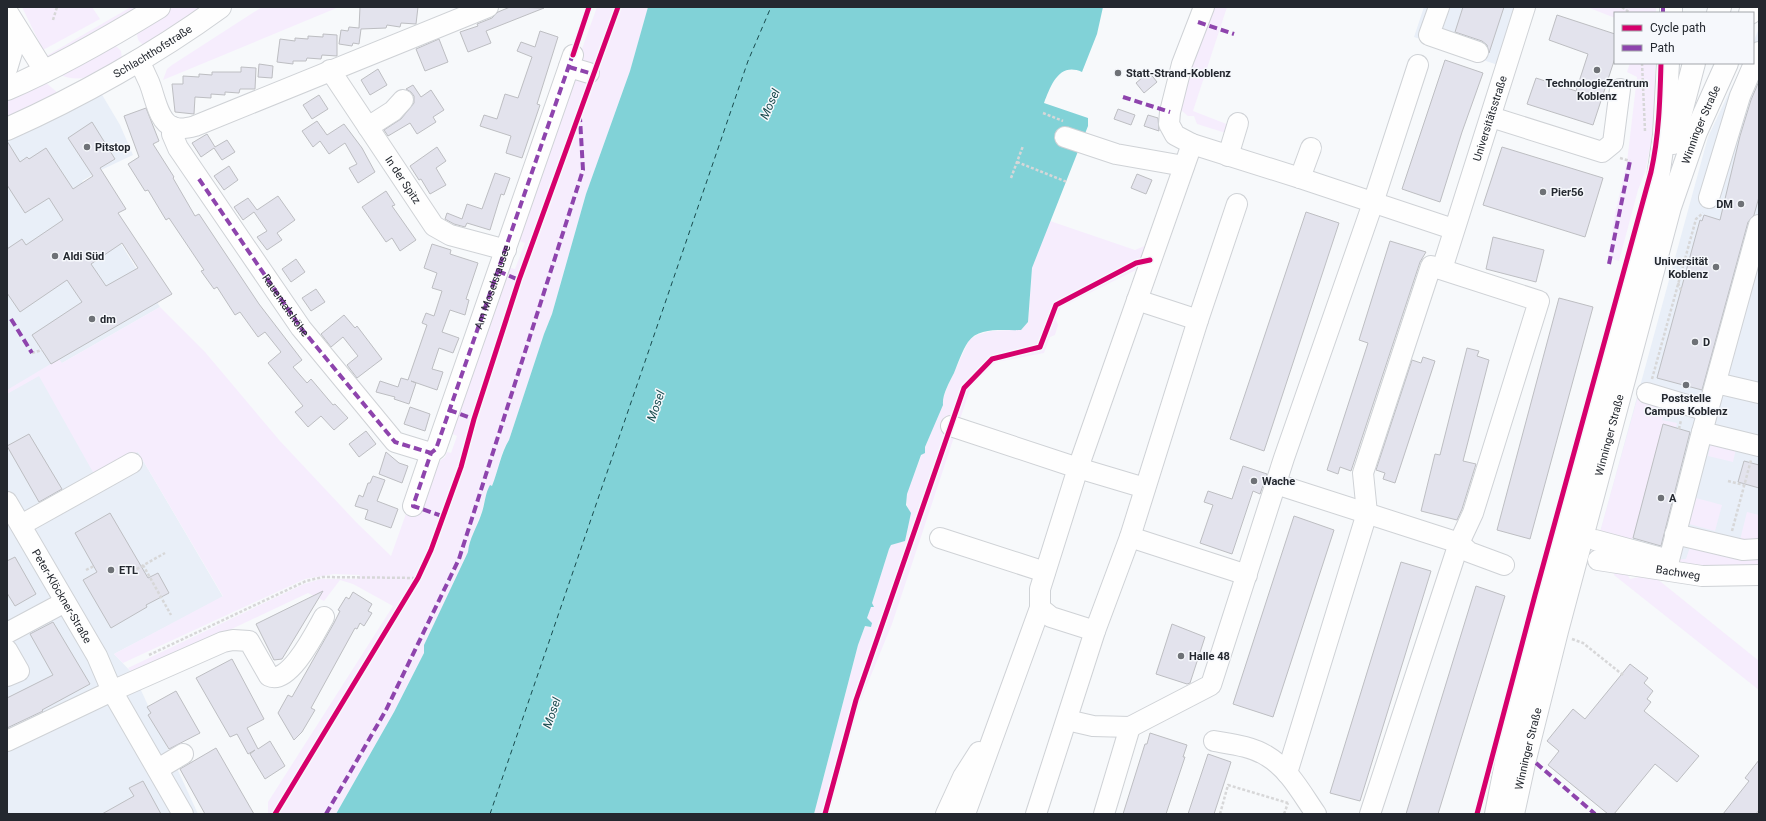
<svg xmlns="http://www.w3.org/2000/svg" width="1766" height="821" font-family="Roboto,sans-serif">
	<rect width="100%" height="100%" fill="#f7f9fb"/>
	<g fill="#e9eff8">
		<polygon points="1424,7 1517,7 1498,65 1414,37"/>
		<polygon points="1759,28 1759,571 1594,555 1708,137 1743,63 1753,63 1753,43"/>
		<polygon points="101,93 120,125 133,155 101,170 82,181 160,307 62,363 138,452 223,597 114,654 134,675 198,814 7,814 7,141"/>
	</g>
	<g fill="#f6edfd">
		<polygon points="22,7 92,7 100,19 43,50"/>
		<polygon points="131,7 149,7 49,64 43,58"/>
		<path d="M 171,7 L 210,7 L 144,45 C 138,42 137,38 137,32 L 141,26 Z"/>
		<polygon points="262,7 339,7 163,80 167,69 172,65"/>
		<path d="M 597,7 L 648,7 L 630,71 L 586,194 L 552,314 L 544,334 L 509,440 C 500,453 498,471 492,486 L 488,488 L 482,511 L 469,544 L 468,552 L 424,645 L 424,653 L 394,712 L 336,814 L 268,814 L 268,802 L 393,606 L 353,584 L 340,580 L 324,601 L 308,593 L 134,675 L 128,668 L 304,584 L 321,579 L 358,579 L 360,575 L 334,574 L 305,579 L 123,663 L 114,654 L 223,596 L 138,452 L 94,474 L 39,376 L 7,394 L 7,390 L 59,359 L 62,363 L 160,307 L 205,352 L 280,441 L 356,522 L 391,556 L 408,508 L 437,463 L 445,457 L 447,452 L 451,453 L 457,436 L 448,432 L 506,267 L 515,269 L 525,243 L 513,239 Z"/>
		<polygon points="1209,7 1227,7 1193,111 1229,125 1229,134 1197,124 1194,116 1188,116 1181,110 1185,67"/>
		<polygon points="1587,7 1656,7 1656,13 1615,13 1615,18"/>
		<path d="M 112,46 L 116,46 L 121,51 L 122,59 C 100,72 84,86 58,74 Z"/>
		<polygon points="1630,63 1655,63 1655,100 1651,142 1645,172 1638,190 1619,261 1608,258 1615,214 1627,162 1637,77 1627,72"/>
		<polygon points="45,82 59,94 7,121 7,98"/>
		<path d="M 1050,221 L 1135,250 L 1149,244 L 1140,268 L 1061,307 L 1056,320 L 1058,325 L 1055,335 L 1050,337 L 1044,353 L 996,362 L 971,386 L 892,624 L 860,702 L 829,814 L 814,814 L 858,645 L 865,626 L 871,627 L 867,618 L 889,549 L 891,545 L 905,540 L 910,512 C 905,504 906,498 908,489 L 940,410 L 943,405 L 942,401 L 946,390 L 969,340 L 977,335 L 991,331 L 1013,330 L 1028,323 L 1032,268 Z"/>
		<polygon points="1638,396 1666,404 1662,420 1677,423 1676,428 1663,425 1632,540 1600,532"/>
		<polygon points="1711,443 1736,449 1733,462 1708,456"/>
		<polygon points="1696,498 1722,505 1715,531 1689,524"/>
		<polygon points="1747,512 1759,515 1759,544 1739,544"/>
		<polygon points="1690,547 1759,553 1759,575 1739,576 1671,560 1686,559"/>
		<polygon points="1616,567 1625,571 1630,579 1651,574 1759,661 1759,690 1614,575"/>
	</g>
	<path fill="#81d2d7" d="M 648,7 L 1103,7 L 1097,34 L 1082,72 C 1059,62 1051,85 1044,103 L 1088,118 L 1088,126 L 1032,268 L 1028,322 L 1021,330 C 1005,331 979,326 968,342 C 962,351 958,363 954,373 C 949,383 942,395 943,405 L 925,447 L 925,453 L 921,455 L 907,494 L 906,505 L 911,513 L 905,541 L 891,545 L 889,549 L 872,603 L 874,607 L 871,607 L 867,618 L 872,623 L 871,627 L 865,626 L 858,645 L 814,814 L 336,814 L 394,712 L 424,653 L 424,645 L 468,552 C 469,539 477,527 481,515 C 485,505 485,493 490,485 L 492,486 C 498,471 501,453 509,440 L 544,334 L 552,314 L 586,194 L 630,71 Z"/>
	<g fill="none" stroke-linecap="round" stroke-linejoin="round">
		<polyline stroke="#194b4e" stroke-width="1" stroke-dasharray="5 4" stroke-linecap="butt" points="490,814 748,61 771,7"/>
	</g>
	<g fill="#e3e3ed" stroke="#bdbec2" fill-rule="evenodd">
		<polygon points="360,7 418,7 416,24 401,23 400,27 387,25 386,28 361,29 359,44 353,43 352,46 339,44 341,30 348,31 349,27 359,28"/>
		<polygon points="510,7 544,8 486,31 491,43 468,52 460,32 478,26 477,24 492,18 498,12"/>
		<polygon points="1463,7 1504,7 1489,53 1487,45 1482,41 1455,32"/>
		<polygon points="1557,15 1615,34 1615,58 1593,125 1527,104 1536,78 1576,91 1588,54 1549,40"/>
		<polygon points="540,31 558,37 537,104 540,105 522,158 506,153 511,136 480,126 484,115 497,119 505,94 518,98 532,57 517,51 521,42 535,47"/>
		<polygon points="323,34 337,35 337,56 322,55 321,59 307,58 306,61 293,61 293,64 277,62 280,39 295,41 295,38 308,39 308,36 323,37"/>
		<polygon points="439,39 448,62 425,71 416,49"/>
		<polygon points="1445,60 1483,73 1462,132 1440,202 1402,189"/>
		<polygon points="259,64 273,66 272,78 258,77"/>
		<polygon points="241,67 256,68 255,89 240,89 239,93 225,92 225,95 211,94 211,98 195,97 194,114 175,112 172,84 183,84 183,76 199,77 199,74 212,75 212,72 241,72"/>
		<polygon points="378,69 387,85 370,95 361,80"/>
		<polygon points="1149,72 1157,82 1144,93 1136,83"/>
		<polygon points="1759,81 1759,197 1754,215 1748,222 1702,390 1657,378 1700,220 1702,221 1704,215 1720,220 1740,136 1751,100"/>
		<polygon points="413,85 421,97 431,90 444,110 433,117 436,122 417,134 410,123 388,136 384,130 401,119 414,103 414,96 411,92 406,89"/>
		<polygon points="319,95 328,109 312,119 303,105"/>
		<polygon points="146,108 159,141 153,144 174,177 173,178 195,216 199,214 259,304 302,360 293,367 307,383 311,379 333,405 335,404 348,418 334,430 321,416 308,427 295,412 303,406 268,363 281,352 265,332 258,337 240,312 235,315 217,287 214,289 201,271 204,270 169,218 166,220 148,190 145,191 128,164 139,157 124,116"/>
		<polygon points="1118,109 1135,115 1131,125 1114,119"/>
		<polygon points="1148,115 1158,118 1159,131 1144,126"/>
		<polygon points="317,121 327,135 344,124 362,148 375,172 358,183 349,168 357,164 345,143 329,154 320,141 313,147 302,131"/>
		<path d="M 92,122 L 115,159 L 100,168 L 126,209 L 118,213 L 172,294 L 51,364 L 32,335 L 82,302 L 67,280 L 20,312 L 7,293 L 7,249 L 22,239 L 26,245 L 63,220 L 49,198 L 25,213 L 7,185 L 7,141 L 20,162 L 27,157 L 29,159 L 46,148 L 73,189 L 93,176 L 68,138 ZM 122,243 L 138,268 L 106,286 L 91,264 Z"/>
		<polygon points="207,134 215,147 227,140 235,152 222,160 214,148 201,157 192,143"/>
		<polygon points="437,147 446,161 436,168 446,185 430,194 421,179 419,180 410,166"/>
		<polygon points="1502,147 1603,178 1585,237 1483,205"/>
		<polygon points="229,166 238,180 224,190 214,176"/>
		<polygon points="495,173 510,178 504,195 501,194 490,230 467,223 465,227 454,224 445,219 447,213 462,219 467,204 482,209"/>
		<polygon points="1137,174 1152,180 1146,194 1131,188"/>
		<polygon points="386,191 395,205 392,206 416,240 400,251 392,238 386,242 362,207"/>
		<polygon points="278,196 295,220 277,233 282,240 267,250 257,237 267,231 254,212 243,220 234,207 248,198 257,210"/>
		<polygon points="1306,212 1339,223 1264,451 1230,439"/>
		<polygon points="1493,237 1544,250 1536,282 1486,269"/>
		<polygon points="1390,241 1426,252 1420,262 1351,471 1340,467 1338,474 1327,470 1368,343 1359,340"/>
		<polygon points="432,244 451,250 450,254 478,263 466,299 469,300 465,315 450,310 442,332 459,338 453,353 439,348 432,369 443,372 437,390 411,381 416,383 409,404 394,399 395,397 376,392 380,381 398,387 401,378 408,380 427,325 422,323 426,313 434,316 442,291 432,288 437,273 424,268"/>
		<polygon points="296,259 305,272 291,282 282,269"/>
		<polygon points="316,289 325,302 311,311 302,298"/>
		<polygon points="1559,298 1593,307 1530,539 1497,530"/>
		<polygon points="344,315 355,328 357,326 382,359 357,378 347,365 358,356 343,337 331,347 321,334"/>
		<polygon points="1467,348 1479,351 1477,356 1489,360 1463,461 1476,464 1462,509 1457,520 1421,511 1435,454 1440,455"/>
		<polygon points="1423,357 1435,361 1395,483 1383,479 1385,473 1376,470 1412,360 1421,363"/>
		<polygon points="410,407 430,414 425,431 404,424"/>
		<polygon points="1663,424 1690,432 1661,546 1633,538"/>
		<polygon points="366,431 376,444 359,457 349,444"/>
		<polygon points="29,434 62,489 39,502 7,446"/>
		<polygon points="386,452 399,463 408,466 402,483 379,474"/>
		<polygon points="1744,461 1759,465 1759,488 1738,482"/>
		<polygon points="1243,466 1267,474 1260,494 1253,491 1232,554 1200,543 1213,505 1204,502 1208,491 1232,499"/>
		<polygon points="373,476 385,480 377,501 398,509 391,528 365,519 368,510 355,506 359,495 363,497 368,483 370,483"/>
		<polygon points="110,513 148,578 158,573 169,593 146,605 147,607 111,628 83,580 97,572 75,533"/>
		<polygon points="1294,516 1334,530 1273,717 1233,704"/>
		<polygon points="15,557 36,594 15,606 7,593 7,561"/>
		<polygon points="1401,562 1431,571 1360,801 1330,793"/>
		<polygon points="1476,586 1505,596 1438,814 1406,814"/>
		<polygon points="323,591 282,659 274,660 256,624"/>
		<polygon points="353,592 372,604 368,611 372,613 364,626 360,623 357,629 355,628 311,708 315,710 302,732 294,740 278,713 288,695 292,697 334,623 340,611 338,610 346,597 349,599"/>
		<polygon points="53,622 90,684 42,710 43,711 7,728 7,698 53,675 30,634"/>
		<polygon points="1172,624 1205,637 1190,683 1187,684 1156,674"/>
		<polygon points="232,659 264,719 247,728 258,749 270,741 285,766 265,779 250,754 255,750 248,754 237,734 230,737 196,678"/>
		<polygon points="1630,664 1648,678 1644,683 1653,691 1647,699 1651,702 1644,711 1699,756 1677,782 1655,764 1614,814 1608,814 1548,765 1559,751 1547,741 1573,709 1585,719"/>
		<polygon points="176,691 200,733 169,749 148,715 151,713 147,707"/>
		<polygon points="1150,733 1187,745 1183,757 1185,757 1166,814 1123,814 1145,744 1147,744"/>
		<polygon points="216,748 239,788 254,814 205,814 180,769"/>
		<polygon points="1208,754 1231,762 1214,814 1188,814"/>
		<polygon points="1759,760 1759,810 1756,814 1723,814 1749,781 1745,778"/>
		<polygon points="143,781 161,814 102,814 134,796 129,788"/>
	</g>
	<g fill="none" stroke-linecap="round" stroke-linejoin="round">
		<g stroke="#cfd2d6" stroke-width="22">
			<g id="minor">
				<polyline points="1204,7 1182,64 1170,112 1169,124 1175,135 1192,144 1300,178 1453,229"/>
				<polyline points="1439,7 1429,35 1478,52"/>
				<polyline points="7,11 45,72"/>
				<path d="M 138,60 C 142,67 146,75 149,82 C 155,96 158,122 173,127 C 180,130 188,128 195,126 L 488,7"/>
				<polyline points="569,67 589,73"/>
				<polyline points="7,69 13,49 10,21"/>
				<path id="s1" d="M 330,70 L 434,226 L 450,235 L 506,250"/>
				<polyline points="1491,117 1602,152 1613,143 1620,89"/>
				<path id="s2" d="M 173,127 L 172,134 L 178,148 L 301,328 L 395,442 L 431,453"/>
				<polyline points="368,127 393,111 403,100"/>
				<polyline points="1065,137 1116,154 1184,166"/>
				<polyline points="1228,156 1238,123"/>
				<polyline points="1300,178 1311,148"/>
				<polyline points="1709,198 1740,96 1759,52"/>
				<path id="s3" d="M 1442,269 L 1525,7"/>
				<polyline points="1137,300 1198,320"/>
				<polyline points="1716,383 1759,393"/>
				<polyline points="1647,393 1707,411"/>
				<polyline points="951,426 1078,468 1040,589 1040,608 1051,617 1095,631"/>
				<polyline points="1702,432 1759,446"/>
				<polyline points="1276,484 1459,543 1469,552 1504,565"/>
				<polyline points="1145,488 1078,468 1192,144"/>
				<path id="s4" d="M 7,502 L 97,656 L 112,691 L 183,814"/>
				<path id="s5" d="M 413,506 L 431,453 L 436,449 L 573,55"/>
				<polyline points="21,525 132,463"/>
				<polyline points="1675,534 1743,550 1759,549"/>
				<polyline points="1130,537 1247,575"/>
				<polyline points="940,538 1045,572"/>
				<polyline points="1595,540 1669,560 1702,432 1759,225"/>
				<path id="s6" d="M 1598,560 L 1702,576 L 1759,575"/>
				<polyline points="7,633 65,602"/>
				<polyline points="7,650 19,671 7,676"/>
				<polyline points="1067,720 1093,726 1130,727 1211,685 1284,458 1373,203 1418,65"/>
				<path d="M 7,741 L 112,691 L 223,642 L 233,640 L 249,641 L 269,676 C 289,686 316,631 324,617"/>
				<path d="M 1214,741 C 1231,744 1251,746 1267,756 C 1289,769 1302,794 1316,814"/>
				<polyline points="158,769 183,754"/>
				<polyline points="1287,773 1367,513 1363,473 1431,266 1539,301 1473,513 1459,543 1370,814"/>
				<polyline points="946,814 963,777 979,752"/>
				<polyline points="965,814 1040,608"/>
				<polyline points="1036,814 1095,631 1130,537 1198,320 1237,204"/>
				<polyline points="1104,814 1130,727"/>
			</g>
		</g>
		<g stroke="#cfd2d6" stroke-width="24">
			<g id="major">
				<polyline points="1671,13 1671,7"/>
				<polyline points="1718,13 1720,7"/>
				<polyline points="1750,13 1752,7"/>
				<path d="M 7,89 C 60,66 110,37 159,7"/>
				<path id="s7" d="M 7,129 C 79,97 157,53 220,7"/>
				<polyline points="1673,143 1694,63"/>
				<polyline points="1496,814 1507,758 1533,654 1656,192 1664,135 1668,63"/>
				<path id="s8" d="M 1513,814 L 1525,759 L 1557,631 L 1670,207 L 1696,132 L 1727,63"/>
			</g>
		</g>
		<g stroke="#d7d7d8" stroke-width="2.5" stroke-dasharray="3 2" stroke-linecap="butt">
			<polyline points="1622,7 1630,13"/>
			<polyline points="53,20 57,7"/>
			<polyline points="1642,63 1645,131"/>
			<polyline points="1043,113 1063,121"/>
			<polyline points="1620,158 1630,161"/>
			<polyline points="1017,162 1067,182"/>
			<polyline points="1011,178 1023,146"/>
			<polyline points="1678,283 1681,290"/>
			<polyline points="32,353 42,350"/>
			<polyline points="1652,379 1696,219 1703,213"/>
			<polyline points="1679,429 1681,420"/>
			<polyline points="1728,481 1744,485"/>
			<polyline points="1732,531 1751,460"/>
			<polyline points="143,565 171,615"/>
			<polyline points="86,570 94,566"/>
			<polyline points="128,574 165,553"/>
			<polyline points="1572,639 1583,643 1623,675"/>
			<polyline points="149,655 306,581 323,577 418,578"/>
			<polyline points="1220,814 1228,785 1288,803"/>
			<polyline points="1284,814 1288,803"/>
		</g>
		<use href="#minor" stroke="#fefefe" stroke-width="20"/>
		<use href="#major" stroke="#fefefe" stroke-width="22"/>
		<g stroke="#8e44ad" stroke-width="4" stroke-dasharray="8 4" stroke-linecap="butt">
			<polyline points="1663,13 1663,7"/>
			<polyline points="1198,22 1234,34"/>
			<polyline points="569,67 593,74"/>
			<polyline points="1123,97 1170,112"/>
			<polyline points="199,179 301,328 395,442 431,453"/>
			<polyline points="1609,264 1630,161"/>
			<polyline points="498,271 519,280"/>
			<polyline points="11,319 32,353"/>
			<polyline points="449,410 474,419"/>
			<polyline points="442,516 413,506 431,453 436,449 574,51"/>
			<polyline points="1536,763 1595,814"/>
			<polyline points="326,814 386,710 459,559 583,170 580,118"/>
		</g>
		<g stroke="#f6f8fc" stroke-width="8">
			<g id="cycleway">
				<polyline points="573,55 589,7"/>
				<polyline points="275,814 418,578 431,550 461,467 474,419 519,280 618,7"/>
				<polyline points="825,814 856,700 964,388 992,359 1040,347 1056,305 1136,263 1150,260"/>
				<path d="M 1477,814 L 1535,595 L 1651,172 C 1659,136 1660,100 1661,63"/>
			</g>
		</g>
		<use href="#cycleway" stroke="#d6006c" stroke-width="5"/>
	</g>
	<g fill="#6e7176" stroke="#f6f8fc" stroke-width="1.5">
		<circle cx="1597" cy="70" r="4"/>
		<circle cx="1118" cy="73" r="4"/>
		<circle cx="87" cy="147" r="4"/>
		<circle cx="1543" cy="192" r="4"/>
		<circle cx="1741" cy="204" r="4"/>
		<circle cx="55" cy="256" r="4"/>
		<circle cx="1716" cy="267" r="4"/>
		<circle cx="92" cy="319" r="4"/>
		<circle cx="1695" cy="342" r="4"/>
		<circle cx="1686" cy="385" r="4"/>
		<circle cx="1254" cy="481" r="4"/>
		<circle cx="1661" cy="498" r="4"/>
		<circle cx="111" cy="570" r="4"/>
		<circle cx="1181" cy="656" r="4"/>
	</g>
	<g text-anchor="middle" dominant-baseline="central" stroke-width="3" stroke-linejoin="round" paint-order="stroke">
		<g font-size="11" fill="#24282f" stroke="#f6f8fc">
			<text stroke="none"><textPath href="#s7" startOffset="165">Schlachthofstraße</textPath></text>
			<text stroke="none"><textPath href="#s3" startOffset="158">Universitätsstraße</textPath></text>
			<text stroke="none"><textPath href="#s8" startOffset="715">Winninger Straße</textPath></text>
			<text stroke="none"><textPath href="#s1" startOffset="132">In der Spitz</textPath></text>
			<text stroke="none"><textPath href="#s5" startOffset="234">Am Moselstausee</textPath></text>
			<text stroke="none"><textPath href="#s2" startOffset="213">Rauentalshöhe</textPath></text>
			<text stroke="none"><textPath href="#s8" startOffset="391">Winninger Straße</textPath></text>
			<text stroke="none"><textPath href="#s6" startOffset="81">Bachweg</textPath></text>
			<text stroke="none"><textPath href="#s4" startOffset="109">Peter-Klöckner-Straße</textPath></text>
			<text stroke="none"><textPath href="#s8" startOffset="67">Winninger Straße</textPath></text>
		</g>
		<g font-size="11" font-weight="bold" fill="#24282f" stroke="#f6f8fc" text-anchor="start">
			<text x="1126" y="73">Statt-Strand-Koblenz</text>
			<text x="1597" y="83" text-anchor="middle">TechnologieZentrum<tspan x="1597" dy="13">Koblenz</tspan></text>
			<text x="95" y="147">Pitstop</text>
			<text x="1551" y="192">Pier56</text>
			<text x="1733" y="204" text-anchor="end">DM</text>
			<text x="63" y="256">Aldi Süd</text>
			<text x="1708" y="261" text-anchor="end">Universität<tspan x="1708" dy="13">Koblenz</tspan></text>
			<text x="100" y="319">dm</text>
			<text x="1703" y="342">D</text>
			<text x="1686" y="398" text-anchor="middle">Poststelle<tspan x="1686" dy="13">Campus Koblenz</tspan></text>
			<text x="1262" y="481">Wache</text>
			<text x="1669" y="498">A</text>
			<text x="119" y="570">ETL</text>
			<text x="1189" y="656">Halle 48</text>
		</g>
		<g font-size="12" font-style="italic" fill="#194b4e" stroke="#f6f8fc">
			<text transform="translate(770 104) rotate(-66)">Mosel</text>
			<text transform="translate(656 406) rotate(-71)">Mosel</text>
			<text transform="translate(552 713) rotate(-71)">Mosel</text>
		</g>
	</g>
	<rect width="1766" height="821" fill="none" stroke="#24282f" stroke-width="16"/>
	<rect x="1614" y="12" width="140" height="52" fill="#f6f8fc" stroke="#a2a5aa"/>
	<rect x="1622" y="25" width="20" height="6" fill="#d6006c" stroke="#a2a5aa"/>
	<text x="1650" y="32" font-size="12" fill="#24282f">Cycle path</text>
	<rect x="1622" y="45" width="20" height="6" fill="#8e44ad" stroke="#a2a5aa"/>
	<text x="1650" y="52" font-size="12" fill="#24282f">Path</text>
</svg>
